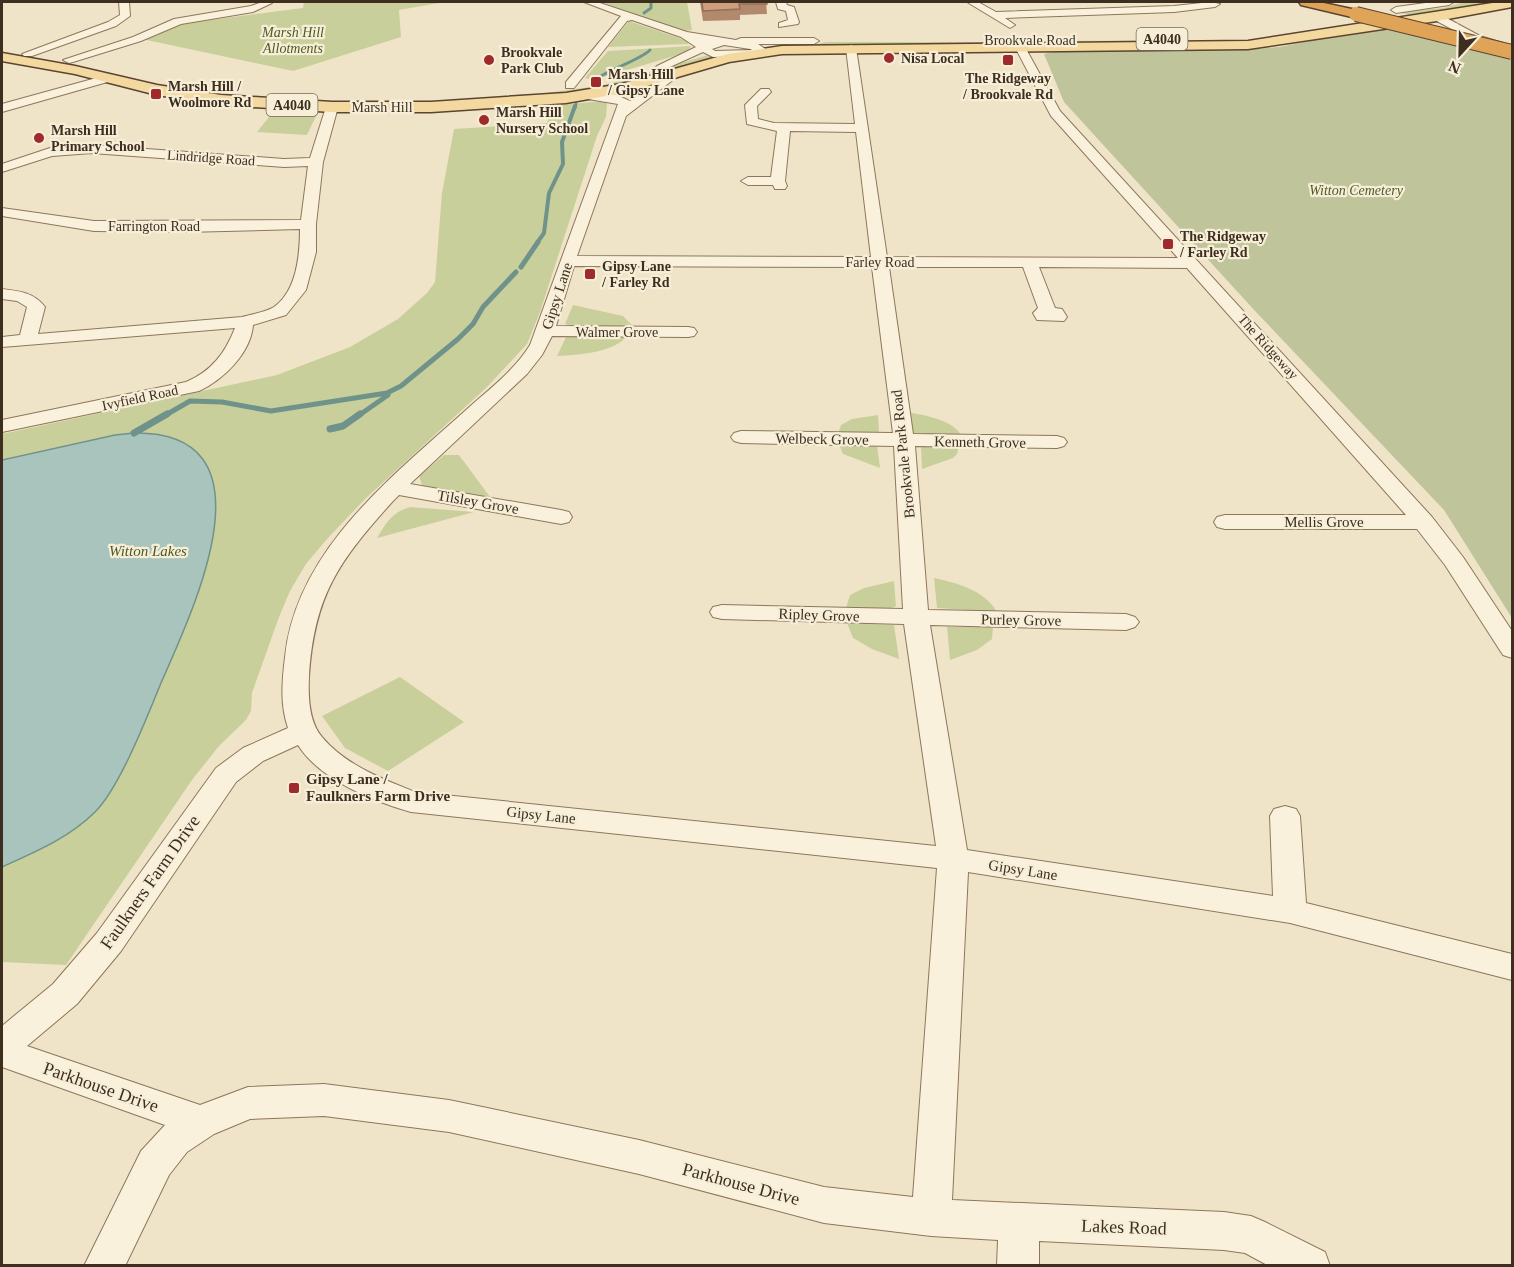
<svg xmlns="http://www.w3.org/2000/svg" width="1514" height="1267" font-family="'Times New Roman',serif">
	<rect width="100%" height="100%" fill="#f0e4c8"/>
	<g fill="#c9cf9b">
		<polygon points="304,2 445,2 399,10 401,37 293,71 142,39 177,24 303,8"/>
		<polygon points="601,2 687,2 692,30 684,31"/>
		<polygon points="1465,2 1496,2 1418,17 1397,12 1443,8"/>
		<polygon points="629,21 688,41 688,44 608,47"/>
		<polygon points="1262,40 1233,44 1031,43 1036,41"/>
		<polygon points="825,42 997,42 1002,44 811,46"/>
		<polygon points="691,46 688,52 593,80 585,78 608,51"/>
		<polygon points="708,55 719,57 596,91 517,97 605,85"/>
		<polygon points="175,100 212,101 320,111 210,107 170,101"/>
		<polygon points="601,101 607,103 606,117 597,136 540,312 527,344 486,388 366,498 327,539 306,564 290,591 279,617 252,693 251,711 246,720 219,746 192,780 66,965 2,962 2,434 277,375 350,347 398,319 427,293 435,282 442,193 454,129 547,123 552,106"/>
		<polygon points="273,112 307,113 316,116 307,135 257,132"/>
		<polygon points="573,305 623,316 633,326 631,329 576,328 565,324"/>
		<path d="M 628,334 C 617,353 577,355 557,356 L 567,335 Z"/>
		<path d="M 911,413 C 929,416 952,420 962,436 L 912,434 Z"/>
		<polygon points="878,415 879,432 871,435 838,434 841,425 852,419"/>
		<polygon points="839,444 877,445 880,468 843,454"/>
		<polygon points="921,446 959,446 957,454 953,458 922,469"/>
		<polygon points="444,455 459,455 490,497 436,490 422,485 419,476"/>
		<path d="M 410,507 L 474,512 L 377,538 C 386,523 392,512 410,507 Z"/>
		<path d="M 934,578 C 958,583 985,591 997,612 L 937,608 Z"/>
		<polygon points="894,581 896,606 886,610 846,608 850,595 864,588"/>
		<polygon points="847,623 894,625 899,659 872,649 853,638"/>
		<polygon points="947,627 993,627 992,639 977,650 950,660"/>
		<polygon points="400,677 464,722 388,771 345,748 322,716"/>
	</g>
	<polygon fill="#bfc49a" points="1382,26 1512,58 1512,618 1444,510 1256,312 1064,102 1044,54 1056,51 1242,50 1280,47"/>
	<path fill="#a9c4bc" stroke="#6f938a" stroke-width="1.5" d="M 134,433 C 280,431 192,612 161,683 C 147,717 120,787 95,812 C 69,838 35,852 2,867 L 2,460 L 115,435 Z"/>
	<g fill="none" stroke-linecap="round" stroke-linejoin="round">
		<g stroke="#6f938a" stroke-width="3">
			<polyline points="644,13 651,8 651,2"/>
			<path d="M 601,76 C 614,68 641,59 650,50"/>
			<polyline points="575,108 576,104"/>
		</g>
		<polyline stroke="#6f938a" stroke-width="4" points="537,243 544,233 549,193 563,164 562,142 575,106"/>
		<g stroke="#6f938a" stroke-width="5">
			<polyline points="521,267 538,242"/>
			<polyline points="164,416 190,401 222,402 271,411 387,393 401,386 458,339 473,324 483,307 516,272"/>
			<polyline points="358,416 388,395"/>
		</g>
		<g stroke="#6f938a" stroke-width="7">
			<polyline points="330,429 343,426 360,414"/>
			<polyline points="134,433 167,414"/>
		</g>
		<g stroke="#8d765c" stroke-width="2">
			<g id="street">
				<polygon points="119,2 129,2 130,16 116,26 32,56 24,56 22,54 108,22 120,15"/>
				<polygon points="262,2 272,3 253,12 181,24 141,41 73,62 69,63 63,60 133,37 174,19 251,6"/>
				<path d="M 584,2 L 597,2 L 687,32 L 736,40 L 741,38 L 814,38 L 819,41 L 814,44 L 758,44 L 767,50 L 764,55 L 760,56 L 713,57 L 703,52 L 661,71 L 655,68 L 657,66 L 696,47 L 681,37 L 632,20 L 627,21 L 574,88 L 566,88 L 566,82 L 621,16 ZM 724,45 L 750,49 L 752,50 L 715,51 L 712,49 Z"/>
				<polygon points="776,2 786,2 787,5 794,7 799,22 798,24 779,27 779,23 788,20 786,11 778,9"/>
				<polygon points="967,2 978,2 996,12 1174,6 1211,2 1220,4 1215,7 1174,12 1005,18 1015,25 1010,28"/>
				<polygon points="1433,2 1454,2 1449,5 1396,13 1391,10 1396,7"/>
				<polygon points="1433,15 1441,15 1480,36 1503,43 1498,46 1472,40 1433,19"/>
				<path d="M 1020,44 L 1025,47 L 1060,111 L 1432,517 L 1463,557 L 1512,631 L 1512,658 L 1503,655 L 1445,565 L 1417,529 L 1225,529 L 1217,527 L 1214,522 L 1217,517 L 1225,515 L 1406,515 L 1187,268 L 1039,267 L 1055,308 L 1062,309 L 1067,317 L 1064,321 L 1037,320 L 1033,313 L 1038,308 L 1023,267 L 889,267 L 913,434 L 1057,436 L 1064,438 L 1067,442 L 1064,446 L 1057,448 L 915,446 L 928,610 L 1126,614 L 1135,617 L 1139,622 L 1135,627 L 1126,630 L 930,625 L 967,850 L 1273,896 L 1270,816 L 1274,809 L 1285,806 L 1296,809 L 1300,816 L 1306,903 L 1512,954 L 1512,980 L 1290,923 L 968,872 L 952,1200 L 1224,1212 L 1251,1216 L 1265,1222 L 1325,1252 L 1330,1266 L 1269,1266 L 1245,1253 L 1224,1250 L 1039,1241 L 1039,1266 L 997,1266 L 998,1240 L 931,1236 L 824,1223 L 639,1174 L 449,1132 L 324,1116 L 250,1119 L 214,1134 L 187,1152 L 169,1175 L 125,1266 L 84,1266 L 141,1151 L 165,1125 L 2,1067 L 2,1026 L 53,984 L 97,933 L 216,768 L 243,748 L 288,728 C 280,705 282,682 285,657 C 296,550 392,477 466,410 C 488,390 514,371 530,345 L 618,104 L 582,98 L 582,92 L 614,94 L 630,101 L 672,71 L 676,70 L 682,73 L 626,116 L 577,256 L 871,257 L 856,132 L 790,131 L 785,181 L 787,186 L 785,189 L 775,189 L 773,185 L 748,185 L 741,181 L 748,177 L 771,177 L 777,131 L 747,124 L 745,105 L 761,89 L 769,89 L 771,92 L 757,106 L 758,119 L 774,123 L 855,124 L 846,48 L 851,45 L 856,48 L 887,257 L 1178,258 L 1051,116 L 1015,47 ZM 574,266 L 872,267 L 893,433 L 741,431 L 734,433 L 731,437 L 734,441 L 741,443 L 894,446 L 903,609 L 722,605 L 713,607 L 710,612 L 713,617 L 722,619 L 904,624 L 936,846 L 415,792 C 383,779 345,765 322,737 C 309,722 308,698 309,677 C 314,595 339,561 393,501 L 399,495 L 561,524 L 569,522 L 572,517 L 569,512 L 561,510 L 410,484 L 527,374 L 542,355 L 552,336 L 688,337 L 694,336 L 697,332 L 694,328 L 688,327 L 556,326 ZM 298,745 C 320,780 373,801 411,812 L 937,868 L 913,1197 L 824,1187 L 639,1140 L 449,1100 L 324,1084 L 248,1087 L 200,1105 L 27,1046 L 77,1004 L 121,951 L 236,782 L 263,761 Z"/>
				<polygon points="107,75 113,79 111,81 2,112 2,104"/>
				<path d="M 332,103 L 338,107 L 323,162 L 316,224 L 316,252 L 306,290 L 286,315 L 253,325 C 251,353 223,380 199,391 L 2,432 L 2,420 L 186,382 C 212,371 225,353 235,328 L 2,347 L 2,337 L 20,335 L 27,307 L 17,301 L 2,299 L 2,289 C 18,291 34,292 45,307 L 38,334 L 242,317 C 252,314 266,312 274,307 C 297,291 300,254 300,229 L 184,232 L 94,231 L 2,216 L 2,208 L 94,221 L 301,220 L 308,166 L 284,167 L 92,153 L 52,156 L 2,172 L 2,164 L 50,148 L 92,145 L 284,159 L 310,158 L 326,107 Z"/>
			</g>
		</g>
		<g stroke="#5b4430" stroke-width="3">
			<polygon id="primary" points="1499,2 1512,2 1512,7 1437,21 1248,49 782,54 729,62 623,93 566,103 431,112 332,112 221,105 157,95 75,74 2,61 2,53 75,66 157,85 221,95 332,102 431,102 566,93 621,84 728,54 782,46 1248,41"/>
		</g>
		<g stroke="#5b4430" stroke-width="3">
			<polygon id="highway" points="1299,2 1319,2 1361,11 1363,14 1356,18 1301,5"/>
		</g>
		<use href="#street" fill="#faf1dc" fill-rule="evenodd"/>
		<use href="#primary" fill="#f3d9a0" fill-rule="evenodd"/>
		<use href="#highway" fill="#e0a458" fill-rule="evenodd"/>
		<g stroke="#5b4430" stroke-width="16" stroke-linecap="butt">
			<polyline id="highway-bridge" points="1356,14 1512,52"/>
		</g>
		<use href="#highway-bridge" stroke="#e0a458" stroke-width="14"/>
	</g>
	<polygon fill="#b2896c" points="700,2 766,2 767,14 740,15 740,20 703,21"/>
	<polygon fill="#cf9f7d" stroke="#916f58" stroke-width="1.5" points="702,2 766,2 767,4 739,4 740,9 703,11"/>
	<g fill="#9e2a2b" stroke="#f7eed8" stroke-width="2">
		<circle cx="889" cy="58" r="6"/>
		<circle cx="489" cy="60" r="6"/>
		<rect x="1002" y="54" width="12" height="12" rx="3"/>
		<rect x="590" y="76" width="12" height="12" rx="3"/>
		<rect x="150" y="88" width="12" height="12" rx="3"/>
		<circle cx="484" cy="120" r="6"/>
		<circle cx="39" cy="138" r="6"/>
		<rect x="1162" y="238" width="12" height="12" rx="3"/>
		<rect x="584" y="268" width="12" height="12" rx="3"/>
		<rect x="288" y="782" width="12" height="12" rx="3"/>
	</g>
	<g text-anchor="middle" dominant-baseline="central" stroke-width="4.5" stroke-linejoin="round" paint-order="stroke">
		<g font-size="14" font-style="italic" fill="#4d5a26" stroke="#f7eed8">
			<text x="293" y="32">Marsh Hill<tspan x="293" dy="16">Allotments</tspan></text>
			<text x="1356" y="190">Witton Cemetery</text>
		</g>
		<g fill="#f7eed8" stroke="#756857" stroke-width="1.5">
			<rect x="1136.5" y="28" width="51" height="22" rx="4.5"/>
			<rect x="266.5" y="94" width="51" height="22" rx="4.5"/>
		</g>
		<g font-size="14" font-weight="bold" fill="#3d2e20">
			<text x="1162" y="39">A4040</text>
			<text x="292" y="105">A4040</text>
		</g>
		<g font-size="14" fill="#3d2e20" stroke="#f7eed8">
			<text x="1030" y="40">Brookvale Road</text>
			<text x="382" y="107">Marsh Hill</text>
			<text transform="translate(211 158) rotate(4)">Lindridge Road</text>
			<text x="154" y="226">Farrington Road</text>
			<text x="880" y="262">Farley Road</text>
			<text x="617" y="332">Walmer Grove</text>
			<text transform="translate(1268 347) rotate(48)">The Ridgeway</text>
			<text transform="translate(140 398) rotate(-12)">Ivyfield Road</text>
		</g>
		<g font-size="14" font-weight="bold" fill="#3d2e20" stroke="#f7eed8" text-anchor="start">
			<text x="501" y="52">Brookvale<tspan x="501" dy="16">Park Club</tspan></text>
			<text x="901" y="58">Nisa Local</text>
			<text x="608" y="74">Marsh Hill<tspan x="608" dy="16">/ Gipsy Lane</tspan></text>
			<text x="1008" y="78" text-anchor="middle">The Ridgeway<tspan x="1008" dy="16">/ Brookvale Rd</tspan></text>
			<text x="168" y="86">Marsh Hill /<tspan x="168" dy="16">Woolmore Rd</tspan></text>
			<text x="496" y="112">Marsh Hill<tspan x="496" dy="16">Nursery School</tspan></text>
			<text x="51" y="130">Marsh Hill<tspan x="51" dy="16">Primary School</tspan></text>
			<text x="1180" y="236">The Ridgeway<tspan x="1180" dy="16">/ Farley Rd</tspan></text>
			<text x="602" y="266">Gipsy Lane<tspan x="602" dy="16">/ Farley Rd</tspan></text>
		</g>
		<g font-size="15" fill="#3d2e20" stroke="#f7eed8">
			<text transform="translate(557 296) rotate(-72)">Gipsy Lane</text>
			<text transform="translate(822 439) rotate(1)">Welbeck Grove</text>
			<text transform="translate(980 442) rotate(1)">Kenneth Grove</text>
			<text transform="translate(903 454) rotate(-96)">Brookvale Park Road</text>
			<text transform="translate(478 502) rotate(10)">Tilsley Grove</text>
			<text x="1324" y="522">Mellis Grove</text>
			<text transform="translate(819 615) rotate(2)">Ripley Grove</text>
			<text transform="translate(1021 620) rotate(1)">Purley Grove</text>
			<text transform="translate(541 815) rotate(6)">Gipsy Lane</text>
			<text transform="translate(1023 870) rotate(9)">Gipsy Lane</text>
		</g>
		<g font-size="15" font-style="italic" fill="#4d5a26" stroke="#f7eed8">
			<text x="148" y="551">Witton Lakes</text>
		</g>
		<g font-size="15" font-weight="bold" fill="#3d2e20" stroke="#f7eed8" text-anchor="start">
			<text x="306" y="779">Gipsy Lane /<tspan x="306" dy="17">Faulkners Farm Drive</tspan></text>
		</g>
		<g font-size="18" fill="#3d2e20" stroke="#f7eed8">
			<text transform="translate(150 882) rotate(-55)">Faulkners Farm Drive</text>
			<text transform="translate(101 1087) rotate(19)">Parkhouse Drive</text>
			<text transform="translate(741 1184) rotate(15)">Parkhouse Drive</text>
			<text transform="translate(1124 1227) rotate(2)">Lakes Road</text>
		</g>
	</g>
	<rect width="1514" height="1267" fill="none" stroke="#3d2e20" stroke-width="6"/>
	<g transform="translate(1460 54) rotate(202)" stroke="#f7eed8" stroke-width="4.5" paint-order="stroke">
	<path d="M0-4.5L10 22L0 15L-10 22Z" fill="#3d2e20"/>
	<text y="-9" font-size="16" font-weight="bold" text-anchor="middle" fill="#3d2e20">N</text>
	</g>
</svg>
